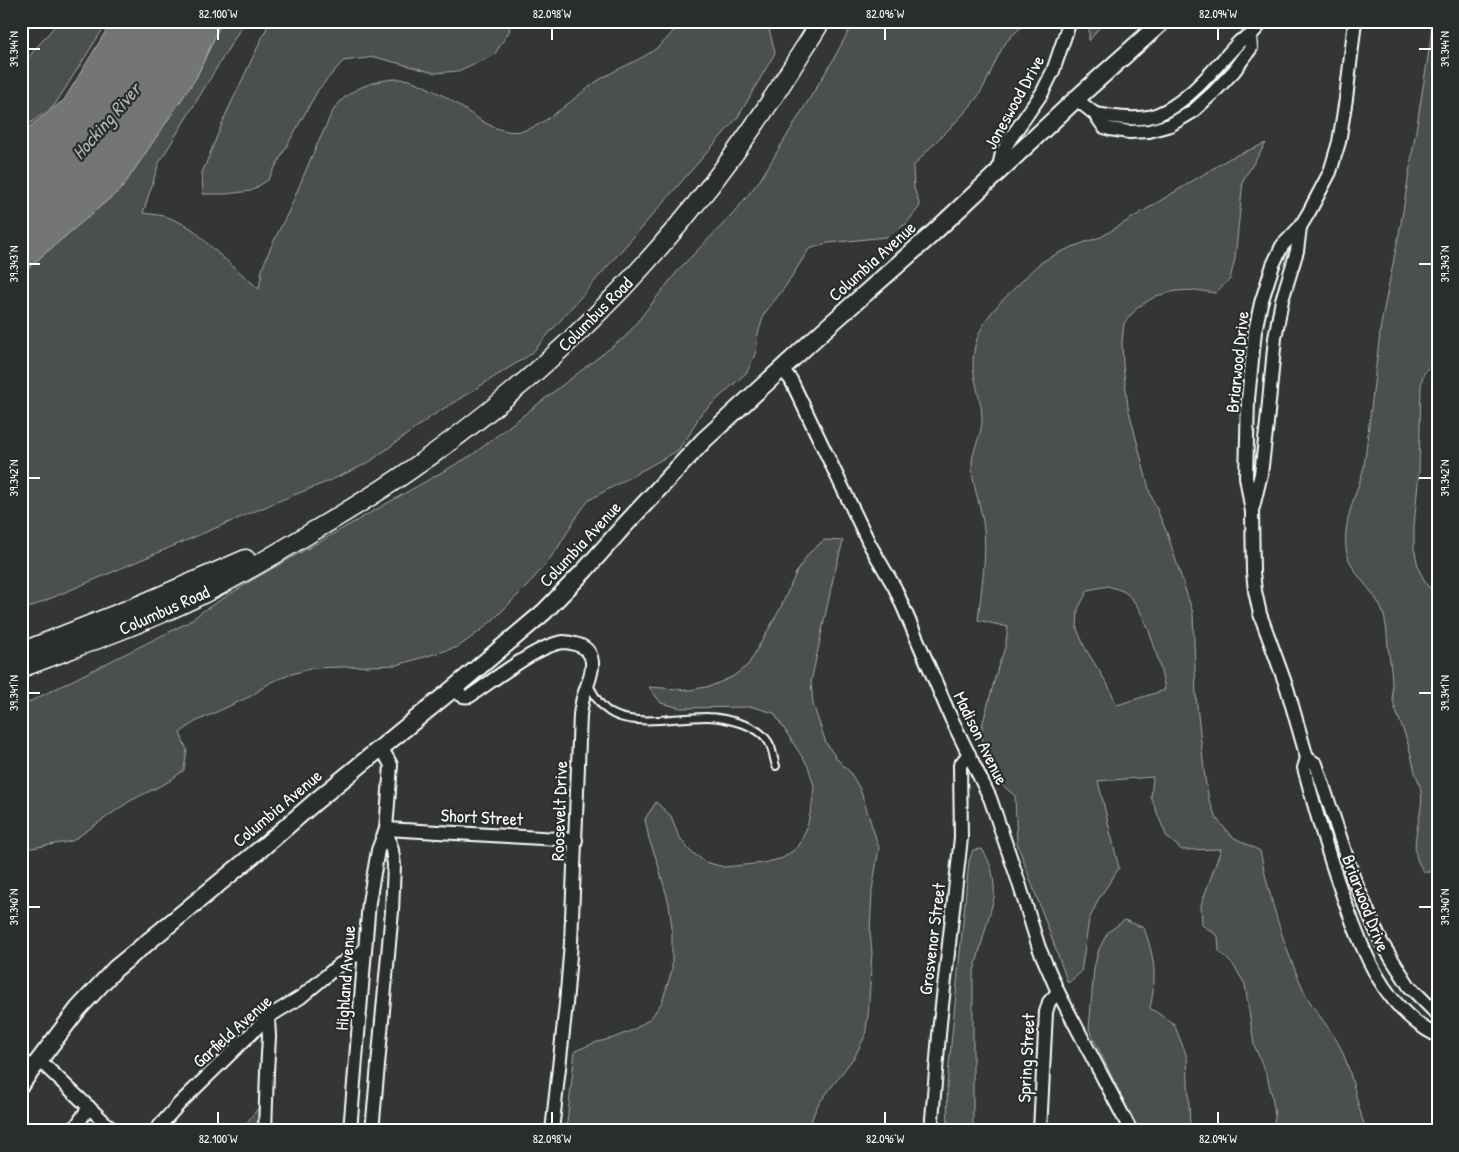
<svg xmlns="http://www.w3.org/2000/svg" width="1459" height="1152" font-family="'Patrick Hand',sans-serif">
	<rect width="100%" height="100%" fill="#333536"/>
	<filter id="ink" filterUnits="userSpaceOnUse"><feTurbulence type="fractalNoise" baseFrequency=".02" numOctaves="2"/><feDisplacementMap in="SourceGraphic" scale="10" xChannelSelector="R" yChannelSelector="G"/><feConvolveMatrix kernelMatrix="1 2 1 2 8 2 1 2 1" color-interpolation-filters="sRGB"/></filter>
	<g filter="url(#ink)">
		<g fill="#4c4f50" stroke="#a6a7a8" fill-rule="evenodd">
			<polygon points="59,21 108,21 54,106 21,130 21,66"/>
			<path d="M 222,21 L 245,21 L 159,163 L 143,213 L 165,216 L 186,225 L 195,231 L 211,247 L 259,289 C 260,283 261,276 262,270 C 270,244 286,220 296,194 C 305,172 314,150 325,128 C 328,122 330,114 335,108 C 338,104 343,98 348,95 C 361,84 392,76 409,80 C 420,83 430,89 440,94 C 465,106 491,136 521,131 C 542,129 579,93 599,80 C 631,60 659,57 680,21 L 767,21 L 775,53 L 738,117 L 531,354 L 432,416 L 368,463 L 327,482 L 286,498 L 21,611 L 21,274 L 122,188 L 196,78 Z"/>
			<polygon points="270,21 506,21 510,30 494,55 458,71 435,73 375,57 343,61 318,90 268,180 251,191 226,194 203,194 202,173 226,114"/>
			<path d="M 854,21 L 1031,21 C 1022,26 1014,33 1007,41 C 995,57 989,82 976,99 C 957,124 933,142 913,167 L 914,188 L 920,206 L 906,224 L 886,237 L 828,243 L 809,249 L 785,287 L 764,314 L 758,334 L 756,352 L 747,372 L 700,415 L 689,435 L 677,451 L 589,500 L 577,516 L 556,551 L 528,585 L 493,620 L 476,634 L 458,647 L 397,665 L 313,668 L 292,674 L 271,682 L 251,696 L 195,722 L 180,733 L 187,750 L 184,770 L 168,782 L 130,801 L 72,841 L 32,848 L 21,848 L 21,706 L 187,623 L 203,611 L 254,579 L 472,455 L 626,336 L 680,268 L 733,214 L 760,180 L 833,60 Z"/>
			<polygon points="1089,21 1104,21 1089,41"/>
			<path d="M 1432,21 L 1438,21 L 1438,353 L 1423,375 L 1421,385 L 1419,471 L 1414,527 L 1414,548 L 1419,570 L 1428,587 L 1438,590 L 1438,872 L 1424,872 C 1404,846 1425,818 1421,791 C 1420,784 1417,778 1415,772 C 1412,759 1409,745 1404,732 C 1400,721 1395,711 1393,700 C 1392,690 1392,680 1391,669 C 1390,662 1389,654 1388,647 C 1387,636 1387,624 1383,613 C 1375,589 1349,574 1346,548 C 1343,519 1357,494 1364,467 L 1381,324 L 1401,223 L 1430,44 Z"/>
			<path d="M 1266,143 L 1243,180 L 1235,259 L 1230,279 L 1215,293 L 1196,290 L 1176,291 L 1156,296 L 1138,307 L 1124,323 L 1122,342 L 1123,365 L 1128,407 L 1150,493 L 1167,533 L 1193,613 L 1196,696 L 1205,779 L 1209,800 L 1217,819 L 1231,836 L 1260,851 C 1270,900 1284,948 1305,993 C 1315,1013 1333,1030 1342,1051 C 1353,1075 1356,1102 1365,1127 L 1372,1131 L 1273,1131 L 1275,1116 L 1272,1096 L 1267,1076 L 1254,1045 L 1245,984 L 1234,966 L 1219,951 L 1218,936 L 1202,925 L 1201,905 L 1221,849 L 1182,850 L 1167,837 L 1159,818 L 1151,797 L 1153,777 L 1098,781 L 1119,868 L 1098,900 L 1089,920 L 1081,972 L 1068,983 L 1017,843 L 1015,796 L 1000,783 L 989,767 L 983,746 L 982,726 L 998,667 L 1005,648 L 1008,627 L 978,620 C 981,591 988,550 983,522 C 980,502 971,483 972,462 C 973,449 981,436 982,422 C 983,402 973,382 973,362 C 974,326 996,306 1020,283 C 1027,276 1034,267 1042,262 C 1060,251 1081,243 1101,237 L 1230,158 ZM 1108,586 C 1113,588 1122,590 1126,593 C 1147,610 1160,664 1165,690 L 1117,705 L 1108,685 L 1085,648 L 1077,629 L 1078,609 L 1088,590 Z"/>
			<polygon points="824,540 843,541 833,579 811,682 813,704 826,743 837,759 850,772 860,789 879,848 872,890 870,931 872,953 868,1016 865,1036 855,1056 817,1106 810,1124 811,1131 566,1131 575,1051 594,1043 613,1038 633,1030 651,1018 662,1002 672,970 672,928 669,904 657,861 649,839 645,819 656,802 671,816 678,835 689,850 705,862 724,867 764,863 783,858 799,846 807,827 812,805 814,786 808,766 774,713 753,707 681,708 661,703 649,687 690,690 711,686 732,677 748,665 779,611 797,571 809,553"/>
			<path d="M 982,849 C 992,864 995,880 994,898 L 973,975 L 973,1131 L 948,1131 L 947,1085 L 969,861 L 973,850 Z"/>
			<path d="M 1125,920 L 1144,928 C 1155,959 1157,976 1150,1008 L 1174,1024 L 1187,1057 L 1190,1125 L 1193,1131 L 1138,1131 L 1089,1029 L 1094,968 L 1099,949 L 1108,932 Z"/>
			<polygon points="267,1097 265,1131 240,1131"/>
		</g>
		<polygon fill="#737576" stroke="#abacad" points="112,21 222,21 196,78 122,188 21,274 21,133 64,100"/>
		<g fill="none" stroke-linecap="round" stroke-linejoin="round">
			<g stroke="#fff" stroke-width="10">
				<g id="service">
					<path d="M 589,685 C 595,696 601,708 613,714 C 637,727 682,716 708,717 C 721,717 734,721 746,725 C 756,729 767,736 771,747 C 773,753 774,760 776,766"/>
					<polyline points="21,892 23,889"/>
				</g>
			</g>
			<g stroke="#fff" stroke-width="16">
				<g id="minor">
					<path d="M 1355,21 L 1346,99 L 1339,142 L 1330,172 L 1309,212 L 1300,227 L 1282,246 L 1273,265 L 1261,303 L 1255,331 L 1248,399 L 1246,477 L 1252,512 L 1253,572 L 1255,591 L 1260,614 L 1287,688 L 1307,758 L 1304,768 C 1316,812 1328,856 1344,899 C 1363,951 1384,1010 1438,1036"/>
					<polyline points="1076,99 1095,114 1104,127 1110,129 1129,132 1149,131 1170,125 1192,112 1214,92 1234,71 1251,48 1250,36"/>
					<path d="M 1095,114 C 1113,117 1131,120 1149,117 C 1184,109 1216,66 1240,41 L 1250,36 L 1263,21"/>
					<polyline points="998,171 1002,153 1010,139 1042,93 1053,71 1070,21"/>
					<polyline points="782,369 791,380 870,545 895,588 951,718 990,798 1018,880 1039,948 1058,992 1131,1131"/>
					<polyline points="1253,507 1261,474 1267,423 1275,338 1282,300 1297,251 1300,227"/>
					<path d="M 454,688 C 459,694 462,698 470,696 C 492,681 539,644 564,642 C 567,642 571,643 575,644 C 585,646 591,652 592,662 C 593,673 588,682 585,692 C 582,699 581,707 580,715 L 571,943 L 566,1004 L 552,1131"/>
					<polyline points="1307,758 1316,764 1354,879 1381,942 1409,986 1434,1011 1438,1013"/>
					<polyline points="386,829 576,840"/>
					<polyline points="40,1061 114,1131"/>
					<polyline points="73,1131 89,1107"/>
					<polyline points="155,1131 179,1104 268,1017 301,997 339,965 365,950"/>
					<polyline points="265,1131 267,1072 269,1037 268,1017"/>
					<polyline points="350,1131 369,902 378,850 386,829 391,765 381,747"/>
					<polyline points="372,1131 392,911 394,865 392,850 386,829"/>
					<polyline points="931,1131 940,1023 961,838 960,765 969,754"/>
					<polyline points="1040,1131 1046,1012 1049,1002 1058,992"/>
				</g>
			</g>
			<g stroke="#fff" stroke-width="20">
				<polyline id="tertiary" points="21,1084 78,1009 115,969 263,847 316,801 454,688 544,612 585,570 623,527 704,440 825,329 929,237 1076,99 1163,21"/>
			</g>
			<g stroke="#fff" stroke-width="21">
				<g id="secondary">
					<polyline points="21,652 144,603 246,559"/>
					<path d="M 21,668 C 78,646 137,626 193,599 C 234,579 273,556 312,532 C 344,513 376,494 406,473 C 562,366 694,227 793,66 C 802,51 812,37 821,21"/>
				</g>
			</g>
			<use href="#service" stroke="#2a2d2e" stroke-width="6"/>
			<use href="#minor" stroke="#2a2d2e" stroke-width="12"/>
			<use href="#tertiary" stroke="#2a2d2e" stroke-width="16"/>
			<use href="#secondary" stroke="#2a2d2e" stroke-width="18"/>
		</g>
	</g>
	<path fill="none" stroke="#fff" stroke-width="2" d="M 218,28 L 218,40M 552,28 L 552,40M 885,28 L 885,40M 1218,28 L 1218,40M 28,49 L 40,49M 1419,49 L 1432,49M 28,264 L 40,264M 1419,264 L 1432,264M 28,478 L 40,478M 1419,478 L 1432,478M 28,693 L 40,693M 1419,693 L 1432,693M 28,907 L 40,907M 1419,907 L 1432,907M 218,1112 L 218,1124M 552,1112 L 552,1124M 885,1112 L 885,1124M 1218,1112 L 1218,1124"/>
	<g text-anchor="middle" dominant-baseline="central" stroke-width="4.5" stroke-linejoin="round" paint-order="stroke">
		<g font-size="18" fill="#fff" stroke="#2a2d2e">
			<text transform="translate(1014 102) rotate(-61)">Joneswood Drive</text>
			<text transform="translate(872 261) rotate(-42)">Columbia Avenue</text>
			<text transform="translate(595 314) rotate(-45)">Columbus Road</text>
			<text transform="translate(1237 362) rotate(-84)">Briarwood Drive</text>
			<text transform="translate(580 544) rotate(-47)">Columbia Avenue</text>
			<text transform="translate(164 610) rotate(-24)">Columbus Road</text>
			<text transform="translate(981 738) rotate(64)">Madison Avenue</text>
			<text transform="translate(277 808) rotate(-40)">Columbia Avenue</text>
			<text transform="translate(559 811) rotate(-88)">Roosevelt Drive</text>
			<text transform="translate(482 817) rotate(3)">Short Street</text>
			<text transform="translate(1366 903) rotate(69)">Briarwood Drive</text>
			<text transform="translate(932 939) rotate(-83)">Grosvenor Street</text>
			<text transform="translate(345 978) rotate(-86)">Highland Avenue</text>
			<text transform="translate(232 1031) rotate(-42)">Garfield Avenue</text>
			<text transform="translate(1026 1058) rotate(-87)">Spring Street</text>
		</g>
		<g font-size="19" font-style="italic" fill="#b2b3b4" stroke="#2a2d2e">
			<text transform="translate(106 121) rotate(-49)">Hocking River</text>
		</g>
	</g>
	<rect width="1459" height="1152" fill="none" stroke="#2a2d2e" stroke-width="55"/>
	<rect x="28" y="28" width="1404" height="1096" fill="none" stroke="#fff" stroke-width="2"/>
	<g font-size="12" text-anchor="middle" fill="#fff">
		<text x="218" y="18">82.100°W</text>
		<text x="552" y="18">82.098°W</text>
		<text x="885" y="18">82.096°W</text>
		<text x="1218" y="18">82.094°W</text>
		<text transform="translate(14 49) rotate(-90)" y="4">39.344°N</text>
		<text transform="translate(1445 49) rotate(-90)" y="4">39.344°N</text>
		<text transform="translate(14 264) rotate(-90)" y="4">39.343°N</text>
		<text transform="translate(1445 264) rotate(-90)" y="4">39.343°N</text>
		<text transform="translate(14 478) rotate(-90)" y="4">39.342°N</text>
		<text transform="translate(1445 478) rotate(-90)" y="4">39.342°N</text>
		<text transform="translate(14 693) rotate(-90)" y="4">39.341°N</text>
		<text transform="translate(1445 693) rotate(-90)" y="4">39.341°N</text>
		<text transform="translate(14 907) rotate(-90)" y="4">39.340°N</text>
		<text transform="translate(1445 907) rotate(-90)" y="4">39.340°N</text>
		<text x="218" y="1143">82.100°W</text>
		<text x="552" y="1143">82.098°W</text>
		<text x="885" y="1143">82.096°W</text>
		<text x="1218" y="1143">82.094°W</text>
	</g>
</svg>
